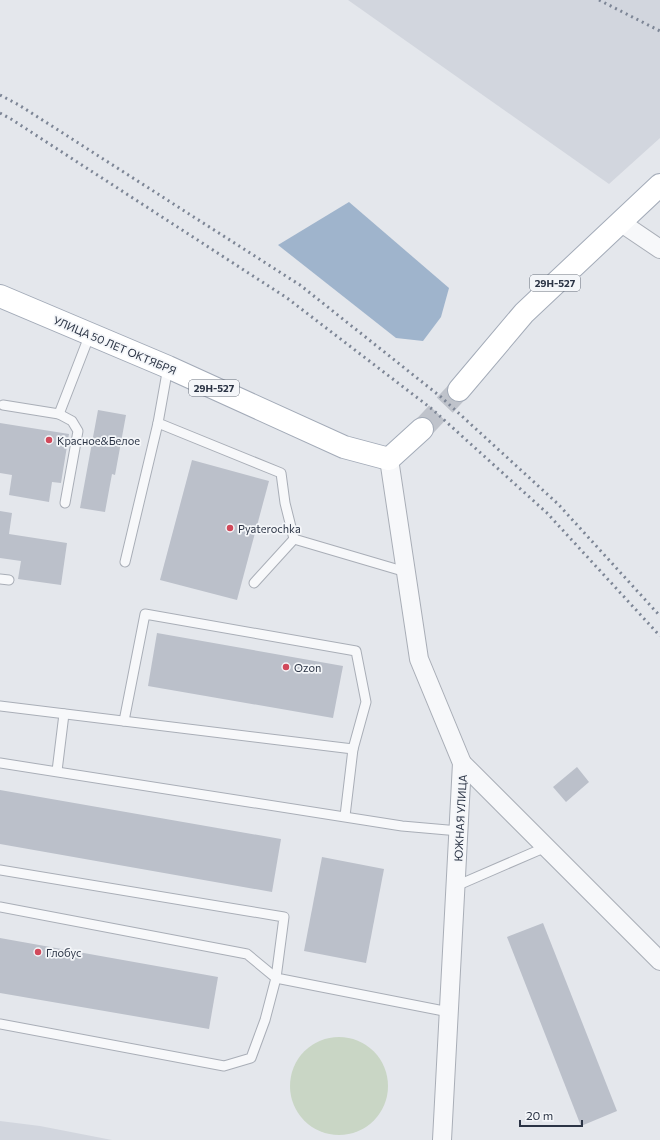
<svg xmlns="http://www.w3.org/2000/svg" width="660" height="1140" font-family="Commissioner,sans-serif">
	<rect width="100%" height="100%" fill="#e4e7ec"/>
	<g fill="#d2d6de">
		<polygon points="348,0 660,0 660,138 609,184"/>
		<polygon points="0,1121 40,1126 112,1140 0,1140"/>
	</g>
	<circle fill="#c9d6c5" cx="339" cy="1086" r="49"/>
	<polygon fill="#9fb4cc" points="349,202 449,288 441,317 423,341 396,338 278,245"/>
	<g fill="#bbc0ca">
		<polygon points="98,410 126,415 115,475 112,474 105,512 80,508"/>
		<polygon points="0,423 69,434 61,483 52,482 49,502 9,495 12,475 0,473"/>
		<polygon points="192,460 269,481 237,600 160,580"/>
		<polygon points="0,511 12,513 9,534 67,543 61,585 18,579 21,561 0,558"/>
		<polygon points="157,633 343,666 333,718 148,686"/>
		<polygon points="577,767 589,782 566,802 553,787"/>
		<polygon points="0,790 281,839 272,892 0,844"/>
		<polygon points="322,857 384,869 366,963 304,951"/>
		<polygon points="543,923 617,1111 581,1126 507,937"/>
		<polygon points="0,938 218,977 209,1029 0,993"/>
	</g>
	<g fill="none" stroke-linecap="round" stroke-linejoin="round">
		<polyline stroke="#bfc3cb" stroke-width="22" stroke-dasharray="22 11" stroke-linecap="butt" points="422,429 459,390"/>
		<g stroke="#a9aeb7" stroke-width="11">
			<g id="lane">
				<polyline points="168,367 158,423 281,473 285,503 294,539"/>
				<polyline points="3,405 59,414 90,334"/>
				<polyline points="59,414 72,421 78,431 65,503"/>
				<polyline points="294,539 406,572"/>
				<polyline points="125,562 158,423"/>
				<polyline points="0,579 9,580"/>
				<polyline points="254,583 294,539"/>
				<polyline points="0,706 353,749 345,816"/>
				<polyline points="124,721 145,614 356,651 366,702 353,749"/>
				<polyline points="0,763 402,826 459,831"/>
				<polyline points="57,771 64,714"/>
				<polyline points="0,870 284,917 276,978 449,1012"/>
				<polyline points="456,886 546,847"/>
				<polyline points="0,907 247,954 276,978 265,1020 251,1058 224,1066 0,1024"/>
			</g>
		</g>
		<g stroke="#a9aeb7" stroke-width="20">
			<g id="street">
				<polyline points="620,222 660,249"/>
				<polyline points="389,459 419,659 462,763 442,1140"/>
				<polyline points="462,763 660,961"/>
			</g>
		</g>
		<g stroke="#a3abb8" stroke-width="24">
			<g id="primary">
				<polyline points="0,296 168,367 344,447 389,459 422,429"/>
				<polyline points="459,390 524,313 660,185"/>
			</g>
		</g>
		<use href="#lane" stroke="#f7f8fa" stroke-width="9"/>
		<use href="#street" stroke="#f7f8fa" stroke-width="18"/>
		<use href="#primary" stroke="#fff" stroke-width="22"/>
		<g stroke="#7d8696" stroke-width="3" stroke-dasharray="2 4" stroke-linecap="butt">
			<polyline points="599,0 660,31"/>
			<polyline points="0,95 19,105 300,285 441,397 558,504 660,616"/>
			<polyline points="0,113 11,119 287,298 432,409 547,513 660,636"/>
		</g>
	</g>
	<g fill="#d1495b" stroke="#f4f6f9" stroke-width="1.5">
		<circle cx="49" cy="440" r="4"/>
		<circle cx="230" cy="528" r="4"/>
		<circle cx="286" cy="667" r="4"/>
		<circle cx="38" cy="952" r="4"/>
	</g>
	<g text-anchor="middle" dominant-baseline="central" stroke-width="3.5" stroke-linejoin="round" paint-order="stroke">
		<g fill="#f4f6f9" stroke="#676e7b" stroke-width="1">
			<rect x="530" y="275" width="50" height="16" rx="3"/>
			<rect x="189" y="380" width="50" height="16" rx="3"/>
		</g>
		<g font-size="10" font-weight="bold" fill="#2b3445">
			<text x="555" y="283">29Н-527</text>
			<text x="214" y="388">29Н-527</text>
		</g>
		<g font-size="11" fill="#2b3445" stroke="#f4f6f9">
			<text transform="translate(115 345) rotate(23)">УЛИЦА 50 ЛЕТ ОКТЯБРЯ</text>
			<text transform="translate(460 818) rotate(-87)">ЮЖНАЯ УЛИЦА</text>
		</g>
		<g font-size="11" fill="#2b3445" stroke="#f4f6f9" text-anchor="start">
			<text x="57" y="440">Красное&amp;Белое</text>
			<text x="238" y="528">Pyaterochka</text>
			<text x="294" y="667">Ozon</text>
			<text x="46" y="952">Глобус</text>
		</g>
	</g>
	<path d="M520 1120v6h62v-6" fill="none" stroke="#2b3445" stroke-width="2"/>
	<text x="526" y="1120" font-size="12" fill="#2b3445" stroke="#f4f6f9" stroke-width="3" paint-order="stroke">20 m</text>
</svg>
